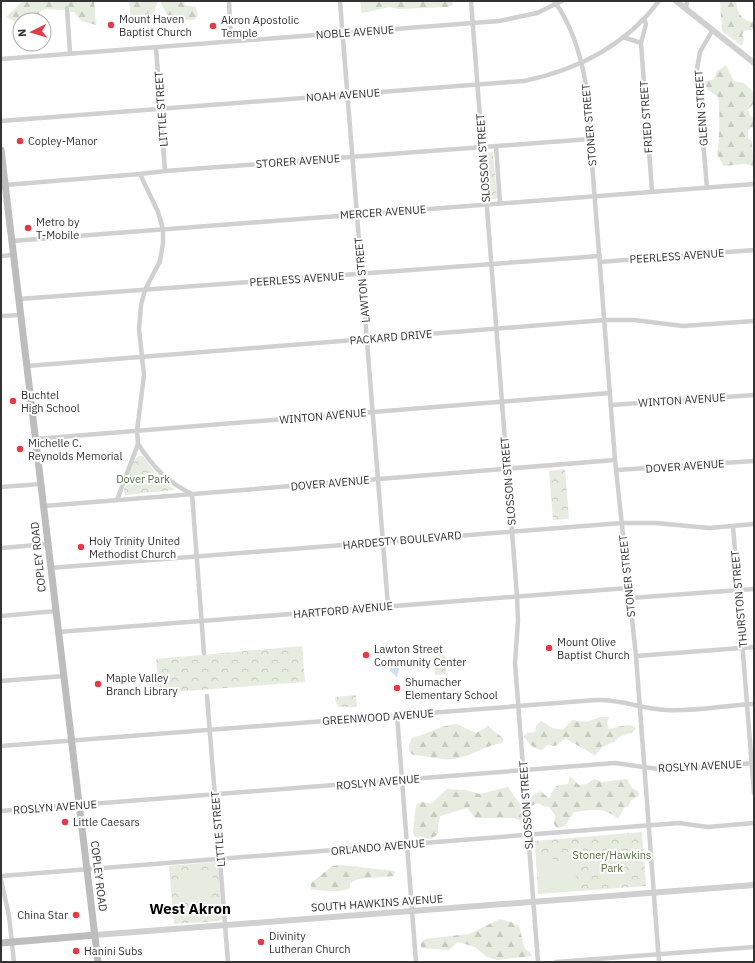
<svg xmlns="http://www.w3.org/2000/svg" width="755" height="963" font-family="'IBM Plex Sans',sans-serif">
	<defs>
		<pattern id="forest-firs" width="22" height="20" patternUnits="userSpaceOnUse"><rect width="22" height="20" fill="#e6ecdf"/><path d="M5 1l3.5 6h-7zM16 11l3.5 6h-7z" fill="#c6cbc0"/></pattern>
		<pattern id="park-crowns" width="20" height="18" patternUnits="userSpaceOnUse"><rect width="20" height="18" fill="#e6ecdf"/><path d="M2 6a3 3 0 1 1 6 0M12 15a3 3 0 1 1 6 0" fill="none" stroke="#c6cbc0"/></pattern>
		<pattern id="water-waves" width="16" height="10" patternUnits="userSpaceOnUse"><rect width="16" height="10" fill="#cfe2ee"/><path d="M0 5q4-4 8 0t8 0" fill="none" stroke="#b2c2cd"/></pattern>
	</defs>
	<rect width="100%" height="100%" fill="#fff"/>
	<g fill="url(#forest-firs)">
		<polygon points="23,1 94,1 96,25 81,21 74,12 70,12 69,6 63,10 45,9 39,12 42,20 20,20 20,24 6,17"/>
		<polygon points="129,1 158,1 151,18 131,19"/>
		<polygon points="160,1 184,1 185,5 196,7 198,16 194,20 169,19"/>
		<polygon points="360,1 452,1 453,5 447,7 398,9 390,7 362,13"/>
		<path d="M 720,1 L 736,1 C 737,12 742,22 754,22 L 754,29 L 744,31 L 742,35 L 744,39 L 742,46 L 722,31 Z"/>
		<path d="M 726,65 L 734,81 L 744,83 L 754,93 L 754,103 L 748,110 L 751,117 L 754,117 L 754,126 L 748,130 L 748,138 L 752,141 C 751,149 754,157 754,166 L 746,164 L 724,166 L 717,154 C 720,143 720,108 718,97 L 707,89 L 703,82 L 714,79 L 717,71 Z"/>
		<path d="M 601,717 L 609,717 L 607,723 L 609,729 C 618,728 628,722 636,728 L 633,732 L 619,737 L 614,742 L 602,747 L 595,756 C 585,748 575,745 566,738 L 555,746 L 547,745 L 542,750 C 535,750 527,743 524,736 L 527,733 L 535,732 L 536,726 L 541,721 L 553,728 L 563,730 L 572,720 L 586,722 Z"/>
		<path d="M 457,724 L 476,733 L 488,726 L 504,739 L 502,743 C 485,746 471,756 454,759 C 444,761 424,755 413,755 L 409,751 L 409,745 L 412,738 C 428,734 441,725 457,724 Z"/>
		<path d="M 570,776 L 579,785 L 587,784 L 594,779 L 602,782 L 627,779 L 632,788 L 638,791 L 639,796 L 631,800 L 628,807 L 624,808 L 618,819 C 603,806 592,810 574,812 L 565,826 L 557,828 L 554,824 L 555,815 L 549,807 L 543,806 L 538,803 L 531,806 L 528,801 L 533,795 L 540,791 L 549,798 C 556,786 553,785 568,784 Z"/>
		<path d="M 508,787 C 514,798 528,807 521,821 L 514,818 L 475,818 L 467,808 L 440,816 L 438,825 L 438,834 L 431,839 L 415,837 L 413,832 L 416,805 L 422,802 L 431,804 L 447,789 L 465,790 L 480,794 Z"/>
		<path d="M 340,865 L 395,871 L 394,876 L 358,879 L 350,883 L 350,888 C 342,893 321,891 311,889 L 311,883 L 332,866 Z"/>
		<polygon points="500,919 511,922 519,926 525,949 530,952 532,956 497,960 487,957 475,947 458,942 449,950 421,948 421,943 425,939 469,934"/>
	</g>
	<g fill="url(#park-crowns)">
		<polygon points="493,152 497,197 496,199 489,200 485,153"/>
		<polygon points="139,456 143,456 156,474 175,490 125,495 124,490 134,460"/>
		<polygon points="565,469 569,519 553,520 549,471"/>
		<polygon points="302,646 305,682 159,693 156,659"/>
		<polygon points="445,655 446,674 435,675 433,656"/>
		<polygon points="356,695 357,707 339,707 336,703 335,697"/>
		<polygon points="642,832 646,886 538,894 535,841"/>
		<polygon points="215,862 218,865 222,919 219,921 174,924 169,866"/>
	</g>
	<g fill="#e6ecdf">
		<polygon points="625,854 626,863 610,865 609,855"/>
		<polygon points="608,856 609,866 592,868 591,857"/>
		<path d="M 538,857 C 549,857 566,861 573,870 C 576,874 577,882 579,888 L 540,892 L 539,890 L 536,858 Z"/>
		<path d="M 183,870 L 209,870 C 217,880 214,898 207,908 L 194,906 L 184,898 L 180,879 Z"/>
		<polygon points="624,872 624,882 608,883 607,873"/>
	</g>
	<g fill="url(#water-waves)">
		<polygon points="390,661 401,662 397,677 390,671"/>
		<polygon points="442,691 446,692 445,700 409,699 404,697 439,696"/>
	</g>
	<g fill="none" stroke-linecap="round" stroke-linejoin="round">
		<g stroke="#d0d0d0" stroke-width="4.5">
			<polyline points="229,1 231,41"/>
			<polyline points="340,1 388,606"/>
			<polyline points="471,1 517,596 518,621 515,663 538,962"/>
			<path d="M 554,1 C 572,25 581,56 586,85 L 615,460 L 636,656 L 659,962"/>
			<polyline points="67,8 70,53"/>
			<polyline points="686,9 687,1"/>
			<polyline points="644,19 646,24 641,43 652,191"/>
			<polyline points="623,37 641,43"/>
			<polyline points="156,47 165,171"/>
			<polyline points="1,59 499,21 537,13 562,1"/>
			<path d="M 1,121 L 524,81 C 577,70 626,45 659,1"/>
			<polyline points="496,146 500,203"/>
			<polyline points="5,185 140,174 165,171 590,139"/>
			<polyline points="707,188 697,69 700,52 712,31"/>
			<polyline points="12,241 754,184"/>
			<polyline points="1,256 13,255"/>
			<polyline points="600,262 754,250"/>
			<polyline points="19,299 600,256"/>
			<polyline points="1,316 20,315"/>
			<polyline points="27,366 605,320 634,320 683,326 754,321"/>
			<polyline points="611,405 754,395"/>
			<polyline points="35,439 610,393"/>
			<path d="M 138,444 C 153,467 167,482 192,494 L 204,653"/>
			<polyline points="617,470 754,461"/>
			<polyline points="1,487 41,484"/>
			<polyline points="117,500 138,444 137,431 144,375 139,329 141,305 145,290 160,261 163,243 163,229 158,212 140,174"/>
			<polyline points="44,506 615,460"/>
			<polyline points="733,526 754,793"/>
			<polyline points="1,548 48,544"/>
			<polyline points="50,568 622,523 656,523 709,528 754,524"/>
			<polyline points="630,598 754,589"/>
			<polyline points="1,616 56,611"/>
			<polyline points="58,632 628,588"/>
			<polyline points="636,656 754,647"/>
			<polyline points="1,681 64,676"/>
			<polyline points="207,696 228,962"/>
			<polyline points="397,715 416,962"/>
			<path d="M 1,746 L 596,700 C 622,699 641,709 666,710 C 695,712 725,705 754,704"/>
			<polyline points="1,811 615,763 665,770 754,763"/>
			<polyline points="1,876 679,823 708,827 754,823"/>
			<polyline points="1,880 9,916 14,962"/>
			<polyline points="556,962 754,947"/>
		</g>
		<g stroke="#d0d0d0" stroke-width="6">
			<polyline points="676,1 754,63"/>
			<polyline points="95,935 754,885"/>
		</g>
		<g stroke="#bdbdbd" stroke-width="7">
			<polyline points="1,150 98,962"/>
			<polyline points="1,943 95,935"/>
		</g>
	</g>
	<g fill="#e63946" stroke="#fff" stroke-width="1.5">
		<circle cx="111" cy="25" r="4"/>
		<circle cx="213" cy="26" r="4"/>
		<circle cx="20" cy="141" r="4"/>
		<circle cx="28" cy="228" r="4"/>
		<circle cx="13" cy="401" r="4"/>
		<circle cx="20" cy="449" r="4"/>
		<circle cx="81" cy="547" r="4"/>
		<circle cx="549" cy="648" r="4"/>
		<circle cx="366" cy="655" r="4"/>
		<circle cx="98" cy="684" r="4"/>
		<circle cx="397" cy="688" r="4"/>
		<circle cx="65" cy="822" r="4"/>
		<circle cx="76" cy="915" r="4"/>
		<circle cx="261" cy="942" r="4"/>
		<circle cx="76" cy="951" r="4"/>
	</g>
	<g text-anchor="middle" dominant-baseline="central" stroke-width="4" stroke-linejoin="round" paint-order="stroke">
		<g font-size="11" fill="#333" stroke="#fff" text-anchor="start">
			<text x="119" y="19">Mount Haven<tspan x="119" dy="13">Baptist Church</tspan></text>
			<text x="221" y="20">Akron Apostolic<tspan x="221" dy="13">Temple</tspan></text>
			<text x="28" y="141">Copley-Manor</text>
			<text x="36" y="222">Metro by<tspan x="36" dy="13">T-Mobile</tspan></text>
			<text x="21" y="395">Buchtel<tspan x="21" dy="13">High School</tspan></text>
			<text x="28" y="443">Michelle C.<tspan x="28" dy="13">Reynolds Memorial</tspan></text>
			<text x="89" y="541">Holy Trinity United<tspan x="89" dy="13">Methodist Church</tspan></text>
			<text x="557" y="642">Mount Olive<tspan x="557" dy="13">Baptist Church</tspan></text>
			<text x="374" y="649">Lawton Street<tspan x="374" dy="13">Community Center</tspan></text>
			<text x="106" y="678">Maple Valley<tspan x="106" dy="13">Branch Library</tspan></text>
			<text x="405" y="682">Shumacher<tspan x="405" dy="13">Elementary School</tspan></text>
			<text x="73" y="822">Little Caesars</text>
			<text x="68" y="915" text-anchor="end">China Star</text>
			<text x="269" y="936">Divinity<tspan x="269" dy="13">Lutheran Church</tspan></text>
			<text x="84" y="951">Hanini Subs</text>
		</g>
		<g font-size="11" fill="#333" stroke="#fff">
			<text transform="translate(355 32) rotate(-4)">NOBLE AVENUE</text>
			<text transform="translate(343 95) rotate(-4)">NOAH AVENUE</text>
			<text transform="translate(701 108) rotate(-94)">GLENN STREET</text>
			<text transform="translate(161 109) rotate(-94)">LITTLE STREET</text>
			<text transform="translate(646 117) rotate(-94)">FRIED STREET</text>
			<text transform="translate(589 125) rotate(-95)">STONER STREET</text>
			<text transform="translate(483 158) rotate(-94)">SLOSSON STREET</text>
			<text transform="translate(298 161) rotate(-4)">STORER AVENUE</text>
			<text transform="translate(383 212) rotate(-4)">MERCER AVENUE</text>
			<text transform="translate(677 256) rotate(-4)">PEERLESS AVENUE</text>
			<text transform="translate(297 279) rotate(-4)">PEERLESS AVENUE</text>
			<text transform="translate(362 280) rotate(-95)">LAWTON STREET</text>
			<text transform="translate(391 337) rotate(-5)">PACKARD DRIVE</text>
			<text transform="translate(682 400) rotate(-4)">WINTON AVENUE</text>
			<text transform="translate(323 416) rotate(-5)">WINTON AVENUE</text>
			<text transform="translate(685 466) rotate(-4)">DOVER AVENUE</text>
			<text transform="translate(508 481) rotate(-95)">SLOSSON STREET</text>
			<text transform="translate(330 483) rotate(-5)">DOVER AVENUE</text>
			<text transform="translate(402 540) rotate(-5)">HARDESTY BOULEVARD</text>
			<text transform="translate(38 557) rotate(-96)">COPLEY ROAD</text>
			<text transform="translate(627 576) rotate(-96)">STONER STREET</text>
			<text transform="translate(739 599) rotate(-95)">THURSTON STREET</text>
			<text transform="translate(343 610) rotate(-5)">HARTFORD AVENUE</text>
			<text transform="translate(378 717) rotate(-4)">GREENWOOD AVENUE</text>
			<text transform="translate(700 766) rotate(-3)">ROSLYN AVENUE</text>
			<text transform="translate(378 782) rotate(-5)">ROSLYN AVENUE</text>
			<text transform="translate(526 805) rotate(-94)">SLOSSON STREET</text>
			<text transform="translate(55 807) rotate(-4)">ROSLYN AVENUE</text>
			<text transform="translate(218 829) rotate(-95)">LITTLE STREET</text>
			<text transform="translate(378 847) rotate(-5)">ORLANDO AVENUE</text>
			<text transform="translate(99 876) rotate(83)">COPLEY ROAD</text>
			<text transform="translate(377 903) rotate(-4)">SOUTH HAWKINS AVENUE</text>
		</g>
		<g font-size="11" fill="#56703f" stroke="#fff">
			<text x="143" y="479">Dover Park</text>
			<text x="612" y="855">Stoner/Hawkins<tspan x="612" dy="13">Park</tspan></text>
		</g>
		<g font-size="15" font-weight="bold" fill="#000" stroke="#fff">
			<text x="190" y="908">West Akron</text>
		</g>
	</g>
	<rect width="755" height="963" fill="none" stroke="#333333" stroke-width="4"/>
	<g transform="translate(32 32) rotate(265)"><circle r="19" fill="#ffffff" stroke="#adadad"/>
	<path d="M0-3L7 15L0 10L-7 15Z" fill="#e63946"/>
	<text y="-6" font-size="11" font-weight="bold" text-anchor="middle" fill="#333333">N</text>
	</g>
</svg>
